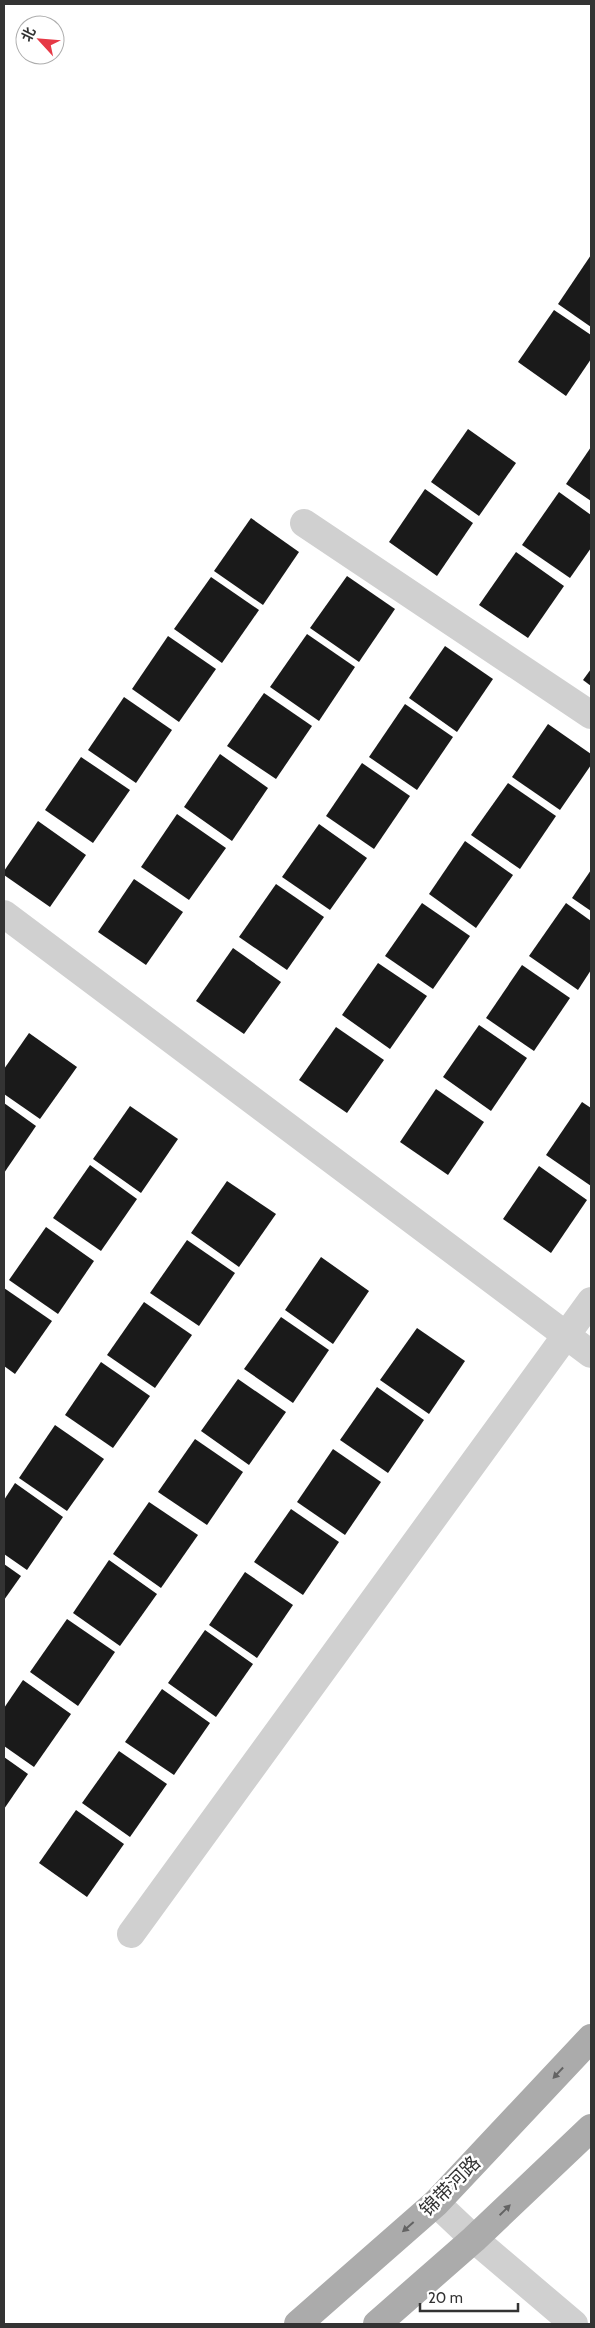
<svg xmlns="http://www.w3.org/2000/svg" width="595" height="2328" font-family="Cabin,'Noto Sans SC',sans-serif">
	<rect width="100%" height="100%" fill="#fff"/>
	<g fill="#1a1a1a">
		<polygon points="591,255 591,327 558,304"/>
		<polygon points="554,310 591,335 591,359 566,396 518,362"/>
		<polygon points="468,429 516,463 479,516 431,482"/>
		<polygon points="591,447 591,501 566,484"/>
		<polygon points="425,489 473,523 437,576 389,542"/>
		<polygon points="559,492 591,515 591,548 570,578 522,545"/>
		<polygon points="251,518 299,552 263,605 214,571"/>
		<polygon points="516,552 564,586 528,638 479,605"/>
		<polygon points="347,576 395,609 359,662 310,628"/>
		<polygon points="211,577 259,610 222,663 174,629"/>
		<polygon points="307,634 355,667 319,721 270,687"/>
		<polygon points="168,636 216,669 179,722 132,689"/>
		<polygon points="445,646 493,679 457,732 409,698"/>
		<polygon points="591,669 591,686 583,680"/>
		<polygon points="264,693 312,726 276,779 227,746"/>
		<polygon points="124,697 172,730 136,783 88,750"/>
		<polygon points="405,704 453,737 417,790 369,757"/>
		<polygon points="548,724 591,754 591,765 560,810 512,777"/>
		<polygon points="220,754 268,788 232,841 184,807"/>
		<polygon points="81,757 130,790 93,843 45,810"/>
		<polygon points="362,763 410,796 374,849 326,816"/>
		<polygon points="508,783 556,816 520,869 471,835"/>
		<polygon points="177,814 226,848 189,900 141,867"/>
		<polygon points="38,821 86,855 50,907 4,875 4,871"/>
		<polygon points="319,824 367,858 330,910 282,877"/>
		<polygon points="465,841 513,875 476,928 429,894"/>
		<polygon points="591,870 591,911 572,898"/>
		<polygon points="134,879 183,912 146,965 98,932"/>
		<polygon points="276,884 324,917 287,970 239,937"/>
		<polygon points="422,903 470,936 433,989 385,956"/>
		<polygon points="566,903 591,921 591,970 578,990 529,956"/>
		<polygon points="233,948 281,982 244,1034 196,1001"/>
		<polygon points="378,963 427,996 390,1049 342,1015"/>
		<polygon points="522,965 570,998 534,1051 486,1018"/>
		<polygon points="479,1025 527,1058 491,1111 443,1077"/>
		<polygon points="336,1027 384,1060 347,1113 299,1080"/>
		<polygon points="29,1033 77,1067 40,1119 4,1094 4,1069"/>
		<polygon points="436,1089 484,1122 448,1175 400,1142"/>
		<polygon points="582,1102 591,1108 591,1186 546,1155"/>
		<polygon points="4,1103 36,1126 4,1173"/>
		<polygon points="130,1106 178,1139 141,1193 93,1159"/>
		<polygon points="90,1165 137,1199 101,1251 53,1218"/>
		<polygon points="539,1166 587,1200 551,1253 503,1219"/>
		<polygon points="227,1181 276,1214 239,1267 191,1233"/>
		<polygon points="46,1227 94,1261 58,1314 9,1280"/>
		<polygon points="187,1240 235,1273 199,1326 150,1293"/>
		<polygon points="321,1257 369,1291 333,1344 285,1310"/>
		<polygon points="4,1288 52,1321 15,1374 4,1366"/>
		<polygon points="144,1302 192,1335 155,1388 107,1355"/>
		<polygon points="281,1317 329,1350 293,1403 244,1369"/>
		<polygon points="417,1328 465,1361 429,1414 380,1380"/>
		<polygon points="101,1362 150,1396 113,1448 65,1415"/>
		<polygon points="238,1379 286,1412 249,1465 201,1431"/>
		<polygon points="377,1387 424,1420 388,1473 340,1440"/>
		<polygon points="55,1425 104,1459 67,1511 19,1478"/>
		<polygon points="195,1439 243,1472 207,1525 158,1492"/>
		<polygon points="333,1449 381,1482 345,1535 297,1502"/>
		<polygon points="15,1483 63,1517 27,1570 4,1554 4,1500"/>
		<polygon points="149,1502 198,1535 161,1588 113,1554"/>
		<polygon points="291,1509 339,1542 303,1595 254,1562"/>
		<polygon points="109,1560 157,1594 120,1646 73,1613"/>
		<polygon points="4,1564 21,1576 4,1600"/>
		<polygon points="245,1572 293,1605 257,1658 209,1625"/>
		<polygon points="67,1619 115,1652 78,1706 30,1672"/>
		<polygon points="205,1630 253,1664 216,1717 168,1683"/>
		<polygon points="23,1680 71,1714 34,1767 4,1746 4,1708"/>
		<polygon points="162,1689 210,1723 174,1775 125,1742"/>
		<polygon points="119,1751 167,1784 130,1837 82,1803"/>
		<polygon points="4,1757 28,1774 4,1809"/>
		<polygon points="76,1810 124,1844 87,1897 39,1863"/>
	</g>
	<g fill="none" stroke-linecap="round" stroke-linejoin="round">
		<g stroke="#d0d0d0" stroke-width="28">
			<polyline points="4,914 591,1354"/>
			<polyline points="131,1934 591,1301"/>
		</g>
		<g stroke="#d0d0d0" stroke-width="28">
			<polyline points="304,523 591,715"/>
			<polyline points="436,2203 474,2239 574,2324"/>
		</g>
		<g stroke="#ababab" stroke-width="28">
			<polyline points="298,2324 436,2203 591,2038"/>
			<polyline points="377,2324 474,2239 591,2128"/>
		</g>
	</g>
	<defs><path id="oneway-solid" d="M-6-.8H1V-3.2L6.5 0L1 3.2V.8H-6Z" transform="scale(1.25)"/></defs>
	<g fill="#636363">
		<use href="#oneway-solid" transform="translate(558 2073) rotate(133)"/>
		<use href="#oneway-solid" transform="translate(505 2210) rotate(-44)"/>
		<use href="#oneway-solid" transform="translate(408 2227) rotate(139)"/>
	</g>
	<g text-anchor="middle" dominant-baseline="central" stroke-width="5" stroke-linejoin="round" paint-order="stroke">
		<g font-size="19" fill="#333" stroke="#fff">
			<text transform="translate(450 2186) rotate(-45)">锦带河路</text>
		</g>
	</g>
	<rect width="595" height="2328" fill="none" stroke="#333333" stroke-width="10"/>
	<g transform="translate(40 40) rotate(296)"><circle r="24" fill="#ffffff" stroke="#adadad"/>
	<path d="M0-4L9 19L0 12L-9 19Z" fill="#e63946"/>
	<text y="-8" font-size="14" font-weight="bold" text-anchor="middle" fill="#333333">北</text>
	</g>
	<path d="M420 2303v8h98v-8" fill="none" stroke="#333333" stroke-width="2.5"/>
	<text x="428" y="2303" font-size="15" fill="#333333" stroke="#ffffff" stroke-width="4" paint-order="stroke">20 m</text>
</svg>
